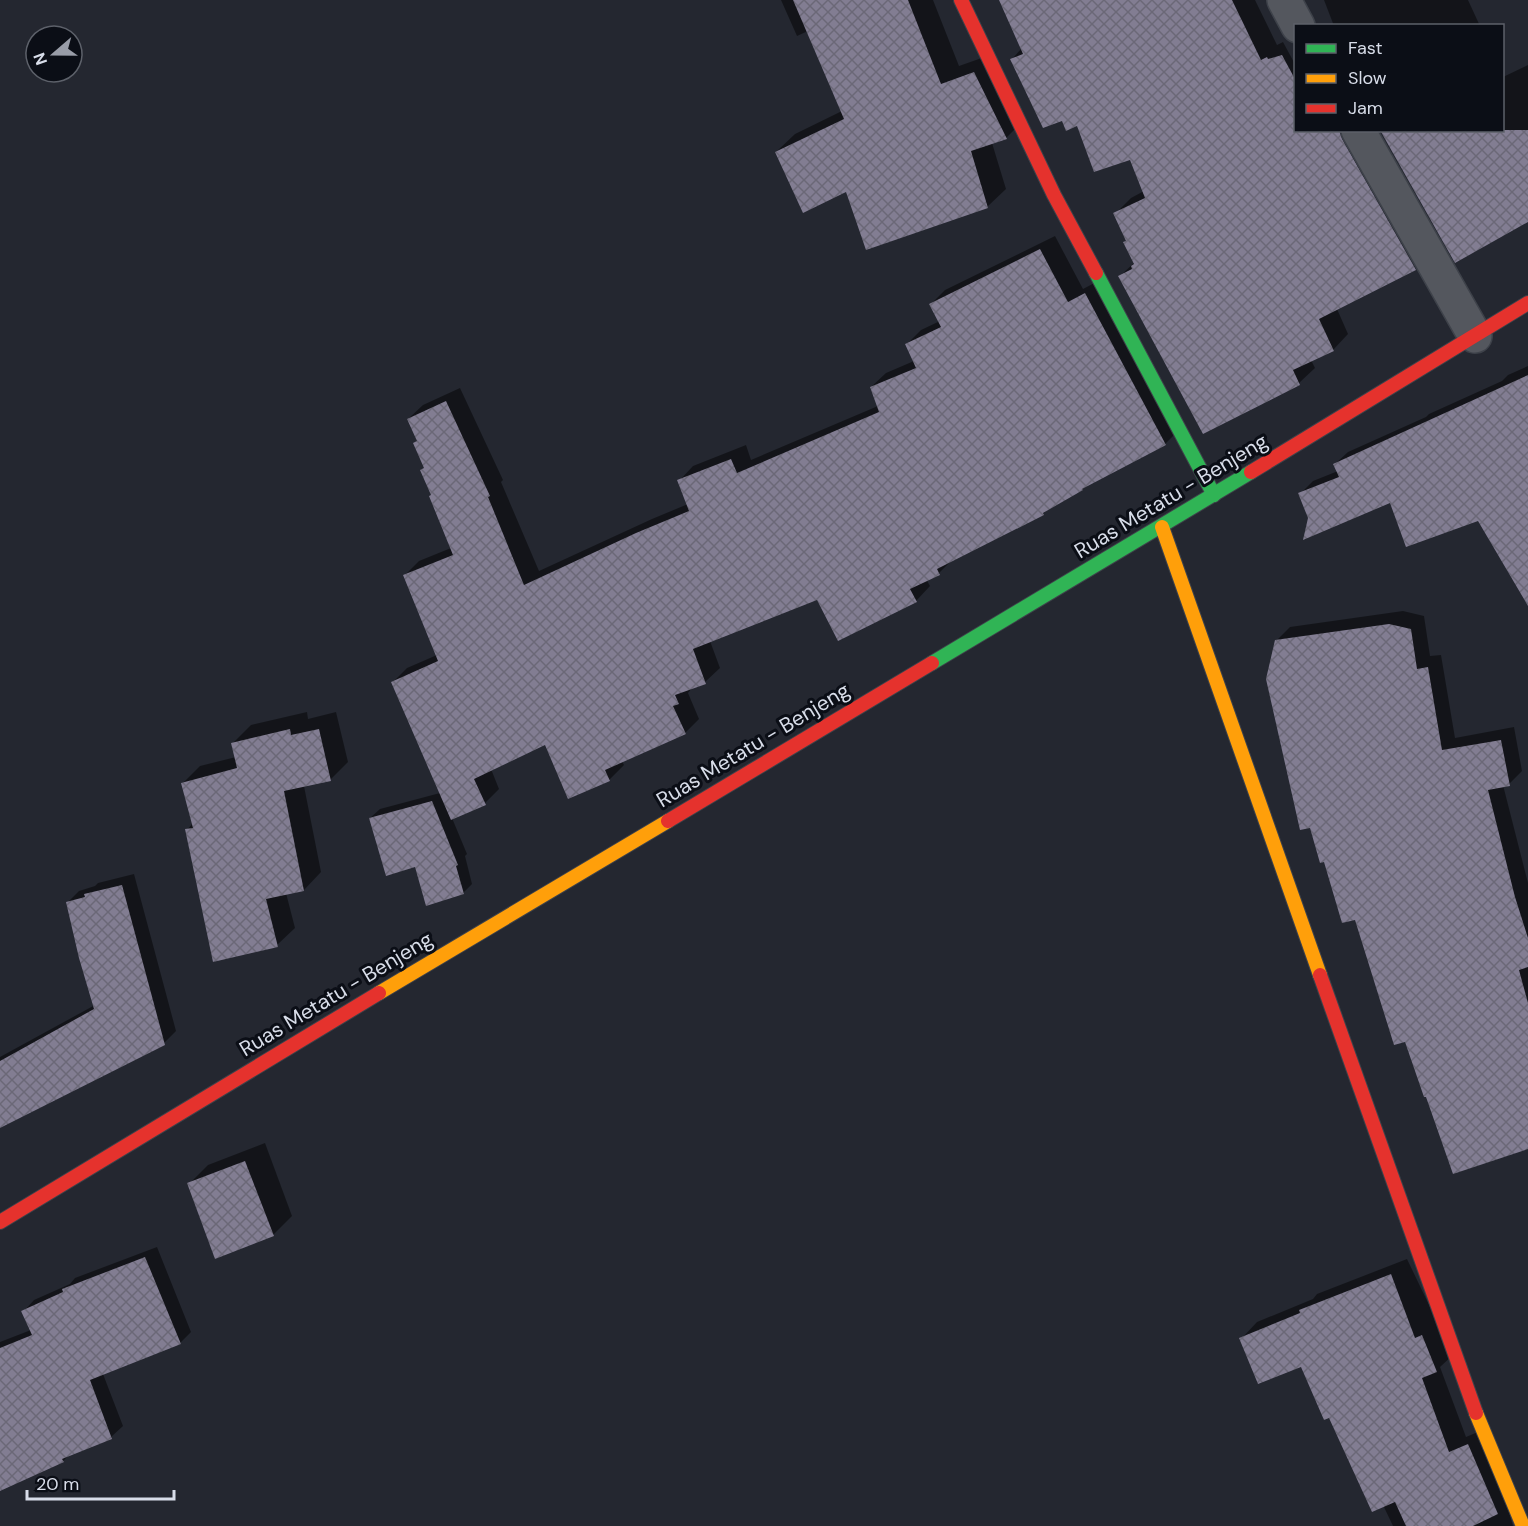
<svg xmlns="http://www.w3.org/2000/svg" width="1528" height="1526" font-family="'DM Sans',sans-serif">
	<defs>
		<pattern id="building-cross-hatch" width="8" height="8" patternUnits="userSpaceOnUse" patternTransform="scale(1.5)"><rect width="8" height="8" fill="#827d92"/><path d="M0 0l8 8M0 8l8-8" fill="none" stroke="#6b6877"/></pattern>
	</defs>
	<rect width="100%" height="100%" fill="#242730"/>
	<g fill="#0007">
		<polygon points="781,0 933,0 959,66 993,54 1024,120 1006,138 992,143 1006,189 987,207 847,190 776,152 795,134 842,111 808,31 797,36"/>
		<polygon points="1001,0 1255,0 1277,45 1283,42 1296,66 1296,130 1337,309 1348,334 1333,350 1311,360 1315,368 1299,383 1120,276 1135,262 1125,242 1127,240 1115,214 1131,198 1144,191 1131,158 1078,125 1063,119 1012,59 1022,48"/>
		<polygon points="1324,0 1468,0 1480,26 1334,26"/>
		<polygon points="1528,65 1528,221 1502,130 1502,75 1503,77"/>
		<polygon points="1055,236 1083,289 1100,280 1179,430 1165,444 1086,485 1082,489 1051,506 1043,514 953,559 939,573 926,579 930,586 916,601 818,598 710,641 720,668 705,682 692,688 688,693 699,719 685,733 622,761 624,765 609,780 546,743 491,769 499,789 485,803 452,818 467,854 465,856 472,884 463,893 416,865 370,818 380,809 440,793 393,682 407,668 437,655 405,575 419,561 451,548 433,494 418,440 408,419 423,405 460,388 503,480 501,482 539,571 652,519 688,504 679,481 693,466 746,445 751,460 878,406 871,387 886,373 914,361 907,344 921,330 940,321 931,304 945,290"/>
		<polygon points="1528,366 1528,550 1479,519 1391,501 1310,518 1300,494 1313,481 1338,471 1335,464 1348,452 1426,417 1429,414 1502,381 1508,375"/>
		<polygon points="1403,611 1424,616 1430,656 1441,655 1455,738 1514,727 1522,771 1509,784 1503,785 1528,883 1528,1148 1276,641 1290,627"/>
		<polygon points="307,712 308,719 336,712 348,762 330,780 304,786 321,872 304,890 286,893 295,928 277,945 187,830 193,823 182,784 200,766 236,757 233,743 251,725"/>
		<polygon points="134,874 176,1031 164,1043 0,1127 0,1057 95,1005 67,903 79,891 95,886 98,883"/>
		<polygon points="265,1143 292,1216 273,1235 189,1184 208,1165"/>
		<polygon points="157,1247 191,1332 180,1343 103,1374 123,1426 111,1437 69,1455 63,1461 0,1490 0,1342 31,1330 23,1312 34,1300 70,1284 75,1278"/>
		<polygon points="1407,1259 1453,1355 1440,1367 1466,1437 1485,1429 1513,1526 1393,1526 1383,1505 1330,1416 1302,1365 1241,1339 1257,1322 1313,1299 1317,1294"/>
	</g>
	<g fill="url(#building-cross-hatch)">
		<polygon points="793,0 908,0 941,84 974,72 1007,139 971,151 988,208 866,250 846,192 803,213 775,152 844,119"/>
		<polygon points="999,0 1232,0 1261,60 1267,57 1268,59 1282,55 1296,81 1296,130 1339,130 1342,139 1416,270 1319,319 1334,351 1293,370 1300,385 1203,434 1118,276 1132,269 1131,266 1134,264 1123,242 1126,241 1113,213 1145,198 1130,160 1094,172 1077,126 1066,131 1062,121 1043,128 1010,59 1023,54"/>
		<polygon points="1380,130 1528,130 1528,222 1455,263"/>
		<polygon points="1040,249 1068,302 1085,293 1166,445 1082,489 1083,490 1043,513 1044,515 937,569 940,575 910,589 917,602 838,641 817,600 693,649 706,684 675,695 679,704 673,706 686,734 605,770 610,781 568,799 545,745 474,779 486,805 451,820 391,682 438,661 403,575 453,555 429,496 431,495 420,470 424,468 413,443 417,441 407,419 446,401 490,496 488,497 524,585 636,533 689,511 677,480 731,459 737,473 879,412 870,387 916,368 905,344 941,327 929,304"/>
		<polygon points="1528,375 1528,606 1478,521 1406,547 1390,503 1303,540 1308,518 1298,493 1339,477 1333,464"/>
		<polygon points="1389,624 1411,629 1417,669 1428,667 1442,750 1501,740 1510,786 1488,790 1515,897 1528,938 1528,967 1519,970 1528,1003 1528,1149 1453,1174 1426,1097 1424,1097 1405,1042 1394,1045 1355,920 1342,923 1324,862 1320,863 1310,828 1300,830 1266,679 1275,640"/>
		<polygon points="290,729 291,735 319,729 331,781 284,791 304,891 266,899 278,947 213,962 185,829 193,828 181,783 237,768 231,743"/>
		<polygon points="432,801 458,865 456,866 464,894 426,906 415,867 386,876 369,818"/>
		<polygon points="122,885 165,1045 0,1128 0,1061 94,1009 79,958 66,902 85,897 84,894"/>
		<polygon points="245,1161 274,1236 215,1259 187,1183"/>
		<polygon points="145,1257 181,1344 90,1380 112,1439 62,1459 64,1462 0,1491 0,1348 32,1335 21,1311 63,1292 62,1289"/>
		<polygon points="1391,1274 1415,1338 1422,1335 1437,1372 1422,1378 1449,1452 1468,1444 1498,1514 1473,1526 1406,1526 1395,1502 1372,1512 1329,1418 1324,1420 1301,1367 1258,1384 1239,1338 1300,1313 1299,1310"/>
	</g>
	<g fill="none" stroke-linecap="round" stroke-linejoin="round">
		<g stroke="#3e424a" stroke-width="36">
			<g id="street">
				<polyline points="1284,0 1298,26"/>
				<polyline points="1358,130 1475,336"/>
			</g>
		</g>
		<g stroke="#3e424a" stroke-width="16">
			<g id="fast">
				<polyline points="1096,273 1214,495"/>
				<polyline points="932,663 1251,472"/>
			</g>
		</g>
		<g stroke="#3e424a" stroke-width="16">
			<g id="slow">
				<polyline points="1162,527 1320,975"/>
				<polyline points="379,993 668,821"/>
				<polyline points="1476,1413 1523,1526"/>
			</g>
		</g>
		<g stroke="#3e424a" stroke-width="16">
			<g id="jam">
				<polyline points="961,0 1054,195 1096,273"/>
				<polyline points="1251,472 1528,303"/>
				<polyline points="668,821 932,663"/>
				<polyline points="1320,975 1476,1413"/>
				<polyline points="0,1222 379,993"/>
			</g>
		</g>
		<use href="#street" stroke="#54575e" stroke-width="33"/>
		<use href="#fast" stroke="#30b455" stroke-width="14"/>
		<use href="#slow" stroke="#ff9f0a" stroke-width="14"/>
		<use href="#jam" stroke="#e5322d" stroke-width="14"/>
	</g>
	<g text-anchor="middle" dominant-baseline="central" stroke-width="6" stroke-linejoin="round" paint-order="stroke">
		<g font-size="21" fill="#d8dde9" stroke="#0b0e16">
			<text transform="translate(1171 496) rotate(-31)">Ruas Metatu - Benjeng</text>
			<text transform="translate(753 745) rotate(-31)">Ruas Metatu - Benjeng</text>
			<text transform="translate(336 994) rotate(-31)">Ruas Metatu - Benjeng</text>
		</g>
	</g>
	<rect x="1294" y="24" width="210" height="108" fill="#0b0e16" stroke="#5d616a" stroke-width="1.5"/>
	<rect x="1306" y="44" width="30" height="9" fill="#30b455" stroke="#5d616a" stroke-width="1.5"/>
	<text x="1348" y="54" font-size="18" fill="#d8dde9">Fast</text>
	<rect x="1306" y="74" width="30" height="9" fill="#ff9f0a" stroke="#5d616a" stroke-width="1.5"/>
	<text x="1348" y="84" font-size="18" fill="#d8dde9">Slow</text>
	<rect x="1306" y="104" width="30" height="9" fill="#e5322d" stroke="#5d616a" stroke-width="1.5"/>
	<text x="1348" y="114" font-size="18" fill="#d8dde9">Jam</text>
	<g transform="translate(54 54) rotate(250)"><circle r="28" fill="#0b0e16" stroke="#5d616a" stroke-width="1.5"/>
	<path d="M0-4.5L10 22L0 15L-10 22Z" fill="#999da8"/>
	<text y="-9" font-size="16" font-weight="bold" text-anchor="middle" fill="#d8dde9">N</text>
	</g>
	<path d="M27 1490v9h147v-9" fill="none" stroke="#d8dde9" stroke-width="3"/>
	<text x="36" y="1490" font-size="18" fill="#d8dde9" stroke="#0b0e16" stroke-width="4.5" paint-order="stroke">20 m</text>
</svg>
